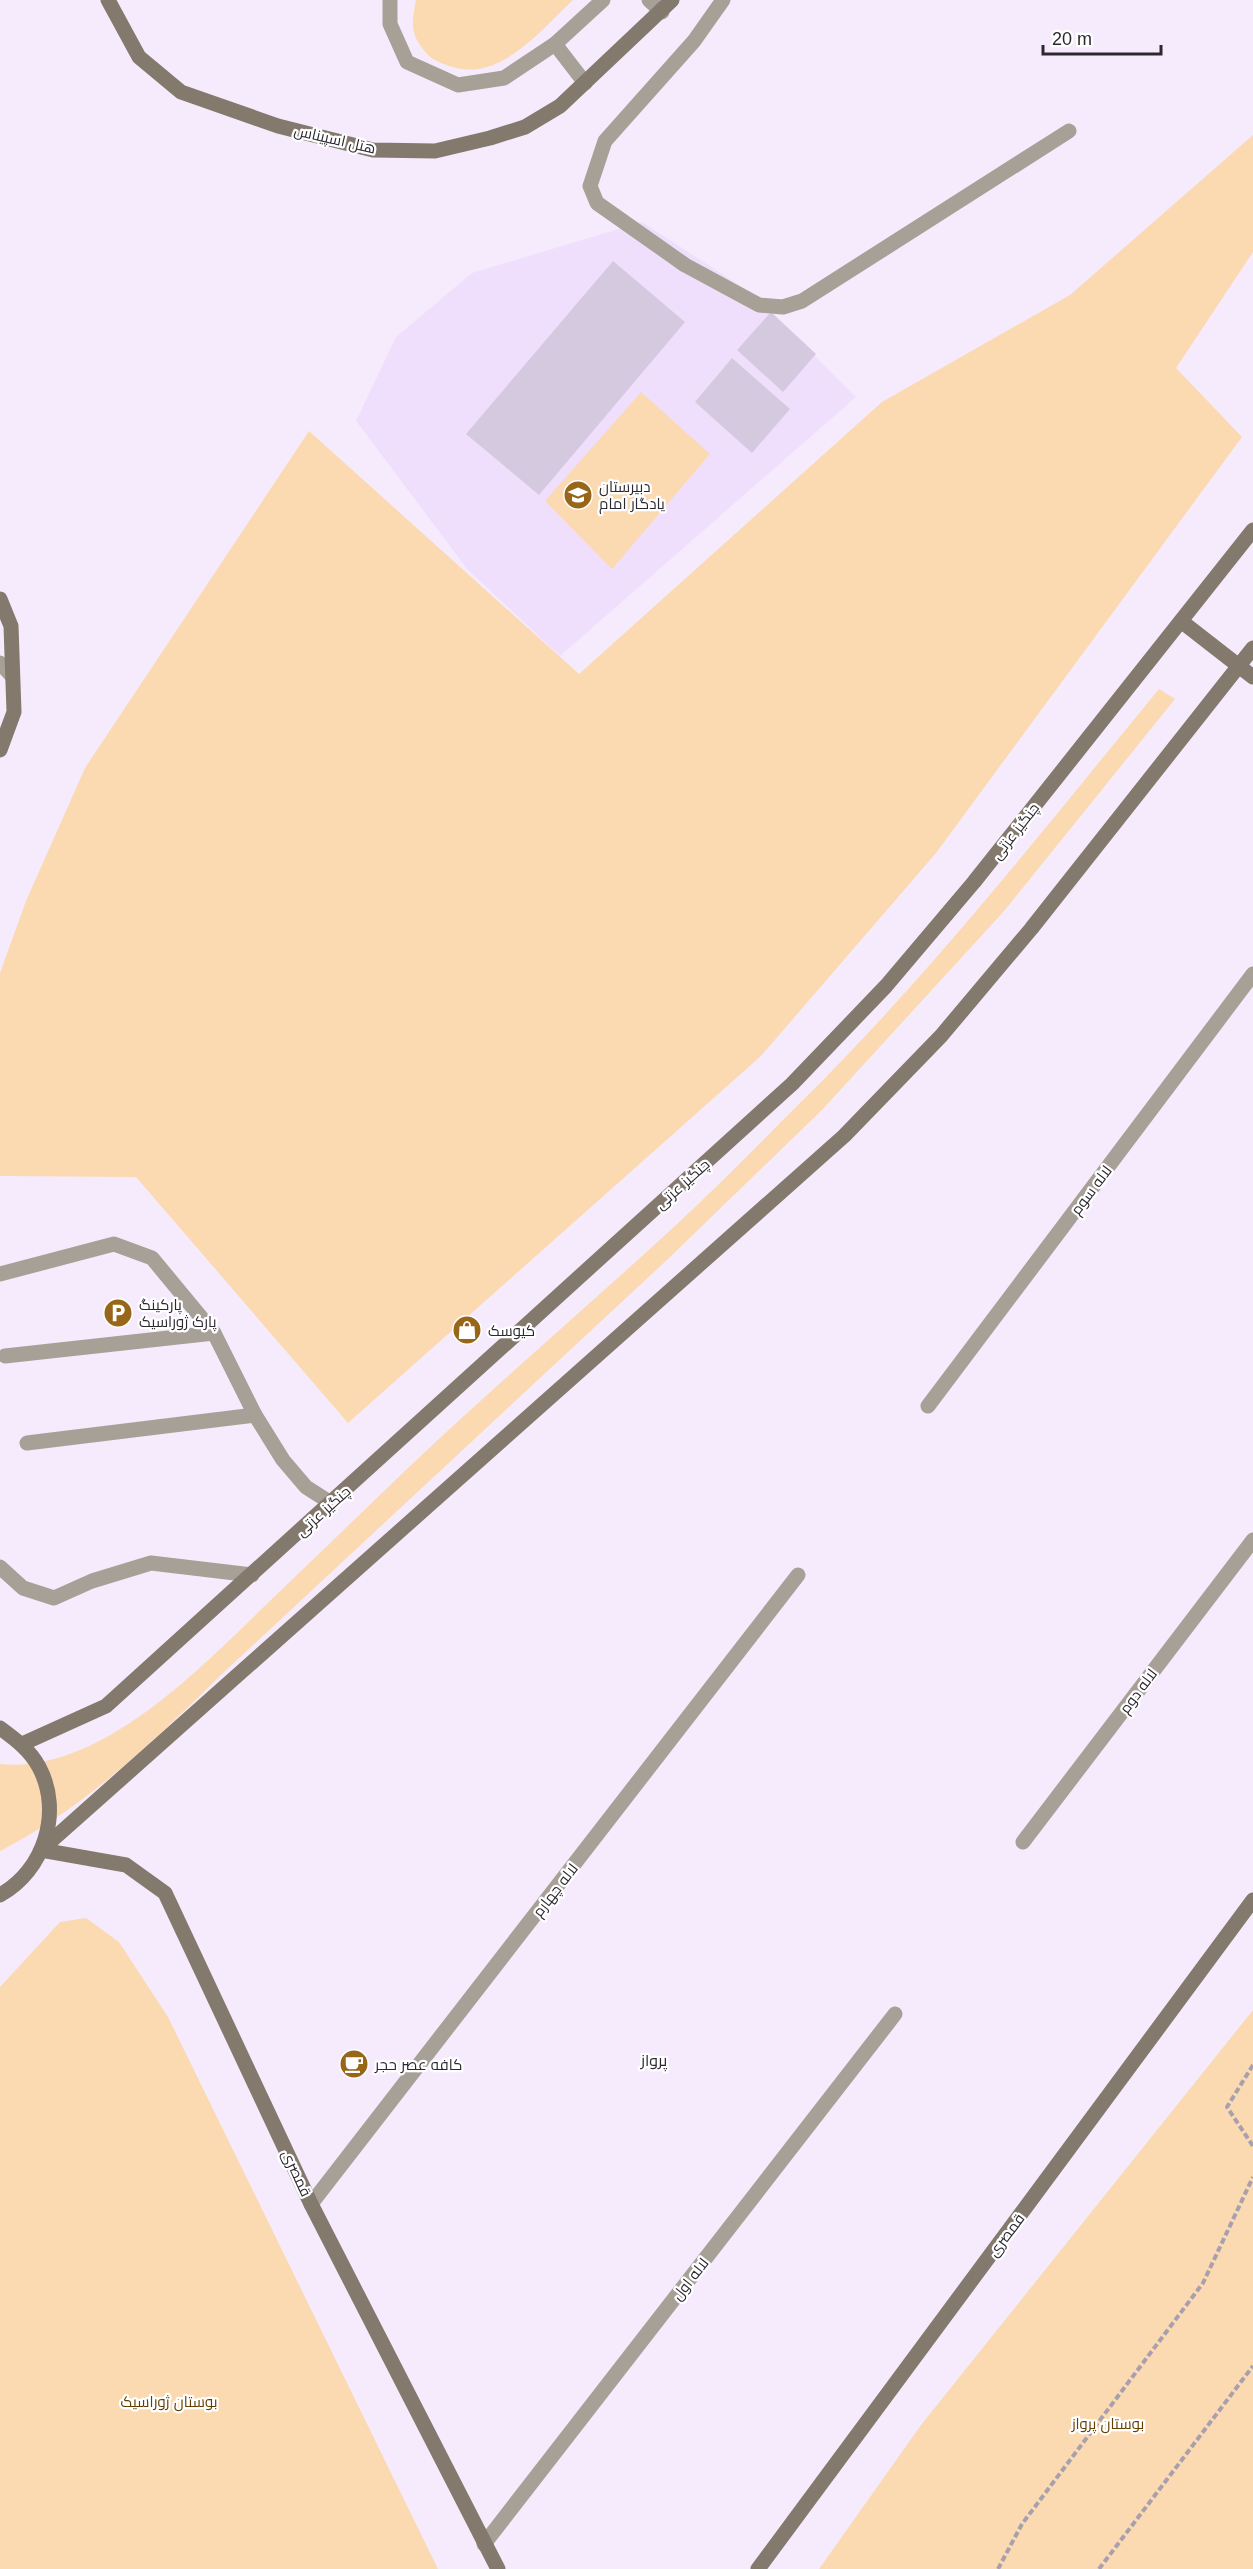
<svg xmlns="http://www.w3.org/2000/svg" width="1253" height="2569" font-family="Helvetica,Cairo,sans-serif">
	<rect width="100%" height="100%" fill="#f5ebfd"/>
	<polygon fill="#efdffc" points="642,222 753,294 856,397 560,656 467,569 356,421 396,337 472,273"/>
	<g fill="#fbdab1">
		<path d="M 416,0 L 573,0 C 542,29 500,82 453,67 C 443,64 436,62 428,55 C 410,35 411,26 416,0 Z"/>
		<polygon points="1253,135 1253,252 1176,368 1242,437 936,853 761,1056 348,1423 136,1177 0,1176 0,973 26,901 85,768 309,431 579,674 882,402 1070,295"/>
		<polygon points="641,392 710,454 612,569 545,501"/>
		<path d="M 1159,689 L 1175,699 L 1005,910 L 822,1110 L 669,1258 L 223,1673 C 155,1740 86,1807 0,1851 L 0,1764 C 103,1774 205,1663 273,1598 C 318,1555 362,1512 407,1469 C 494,1386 586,1308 675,1226 C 718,1186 759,1144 801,1102 C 931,974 1043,830 1159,689 Z"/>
		<polygon points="86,1918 119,1942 168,2017 438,2569 0,2569 0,1987 60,1922"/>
		<polygon points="1253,2010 1253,2569 819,2569 921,2425"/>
	</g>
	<g fill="#d5c9df">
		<polygon points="613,261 685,322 539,495 466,434"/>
		<polygon points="771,312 816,354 783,392 737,350"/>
		<polygon points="732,358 790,409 752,453 695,402"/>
	</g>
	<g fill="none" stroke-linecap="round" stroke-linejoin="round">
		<g stroke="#a8a0ae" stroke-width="4" stroke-dasharray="6 3" stroke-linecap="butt">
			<polyline points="1253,2065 1227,2107 1253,2146"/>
			<polyline points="998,2569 1022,2524 1203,2283 1253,2177"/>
			<polyline points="1099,2569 1253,2366"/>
		</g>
		<g stroke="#a7a097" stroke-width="15">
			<polyline points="390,0 390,24 407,62 458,85 504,78 555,44 603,0"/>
			<polyline points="649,0 662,12"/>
			<polyline points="555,44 585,83"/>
			<polyline points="0,1274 114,1244 152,1258 214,1333 255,1415 283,1460 306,1487 331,1503"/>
			<polyline points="5,1356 214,1333"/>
			<polyline points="27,1443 255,1415"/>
			<polyline points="0,1567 23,1588 54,1598 92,1581 151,1563 252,1575"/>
		</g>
		<g stroke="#a7a097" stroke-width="15">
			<polyline points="723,0 694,41 605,141 590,186 597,203 685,265 759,305 783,307 802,301 1069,131"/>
			<polyline points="0,663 12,676"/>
			<polyline points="928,1406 1253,974"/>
			<polyline points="1023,1842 1253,1540"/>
			<polyline points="311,2204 798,1575"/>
			<polyline points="484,2544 895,2014"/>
		</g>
		<g stroke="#83796d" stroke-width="15">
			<polyline points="108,0 139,57 181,92 278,126 373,150 435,151 490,138 525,127 560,106 672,0"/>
			<polyline points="0,599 11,626 14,712 0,750"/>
			<polyline points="1181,621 1253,677"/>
			<path d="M 0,1728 C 15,1739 30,1750 39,1767 C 63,1812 44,1871 0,1895"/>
			<polyline points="22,1744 106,1706 792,1084 886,986 974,882 1253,530"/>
			<polyline points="41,1850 844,1136 941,1036 1031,929 1253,648"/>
			<polyline points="41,1850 126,1865 165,1893 311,2204 498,2569"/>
			<polyline points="758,2569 1253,1900"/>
		</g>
	</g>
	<defs>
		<g id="school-disc" transform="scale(1.5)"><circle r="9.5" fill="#976619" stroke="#fff"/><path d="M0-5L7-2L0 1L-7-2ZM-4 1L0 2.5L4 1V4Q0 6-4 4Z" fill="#fff"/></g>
		<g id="parking-disc" transform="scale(1.5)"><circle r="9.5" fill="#976619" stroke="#fff"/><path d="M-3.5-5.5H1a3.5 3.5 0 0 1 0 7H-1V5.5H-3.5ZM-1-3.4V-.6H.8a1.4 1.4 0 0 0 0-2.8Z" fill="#fff"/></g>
		<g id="shop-disc" transform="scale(1.5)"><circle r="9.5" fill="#976619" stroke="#fff"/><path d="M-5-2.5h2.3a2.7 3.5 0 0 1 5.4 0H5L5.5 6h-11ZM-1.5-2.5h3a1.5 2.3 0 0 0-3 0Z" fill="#fff"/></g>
		<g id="cafe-disc" transform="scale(1.5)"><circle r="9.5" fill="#976619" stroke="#fff"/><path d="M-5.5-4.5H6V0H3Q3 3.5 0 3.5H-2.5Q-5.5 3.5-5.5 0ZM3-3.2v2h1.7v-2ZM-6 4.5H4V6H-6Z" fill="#fff"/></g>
	</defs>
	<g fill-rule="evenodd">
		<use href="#school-disc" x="578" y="495"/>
		<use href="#parking-disc" x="118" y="1313"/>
		<use href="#shop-disc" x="467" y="1330"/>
		<use href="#cafe-disc" x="354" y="2064"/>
	</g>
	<g text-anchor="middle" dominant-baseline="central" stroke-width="4.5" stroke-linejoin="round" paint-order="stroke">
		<g font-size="15" fill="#2c2830" stroke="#fff">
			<text transform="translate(335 139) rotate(13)">هتل اسپیناس</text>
			<text transform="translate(1015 831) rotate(-52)">چنگیز عزتی</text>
			<text transform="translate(682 1184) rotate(-42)">چنگیز عزتی</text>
			<text transform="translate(1091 1190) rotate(-53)">لاله سوم</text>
			<text transform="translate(323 1511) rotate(-42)">چنگیز عزتی</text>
			<text transform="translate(1138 1691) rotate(-53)">لاله دوم</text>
			<text transform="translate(555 1890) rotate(-52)">لاله چهارم</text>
			<text transform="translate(297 2173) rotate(65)">قمصری</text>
			<text transform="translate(1006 2235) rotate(-53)">قمصری</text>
			<text transform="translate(690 2279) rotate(-52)">لاله اول</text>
		</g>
		<g font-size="15" fill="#2c2830" stroke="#fff" text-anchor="start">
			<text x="599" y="486">دبیرستان<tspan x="599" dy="17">یادگار امام</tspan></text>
			<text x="139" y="1304">پارکینگ<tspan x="139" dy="17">پارک ژوراسیک</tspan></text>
			<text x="488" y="1330">کیوسک</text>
			<text x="375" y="2064">کافه عصر حجر</text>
		</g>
		<g font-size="15" fill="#623f00" stroke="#fff">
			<text x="169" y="2401">بوستان ژوراسیک</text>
			<text x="1108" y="2423">بوستان پرواز</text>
		</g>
		<g font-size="16" fill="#2c2830" stroke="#fff">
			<text x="654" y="2060">پرواز</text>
		</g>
	</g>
	<path d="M1043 45v9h118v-9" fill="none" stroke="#2c2830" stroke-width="3"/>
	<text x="1052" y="45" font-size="18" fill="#2c2830" stroke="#ffffff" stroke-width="4.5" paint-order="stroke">20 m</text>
</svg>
